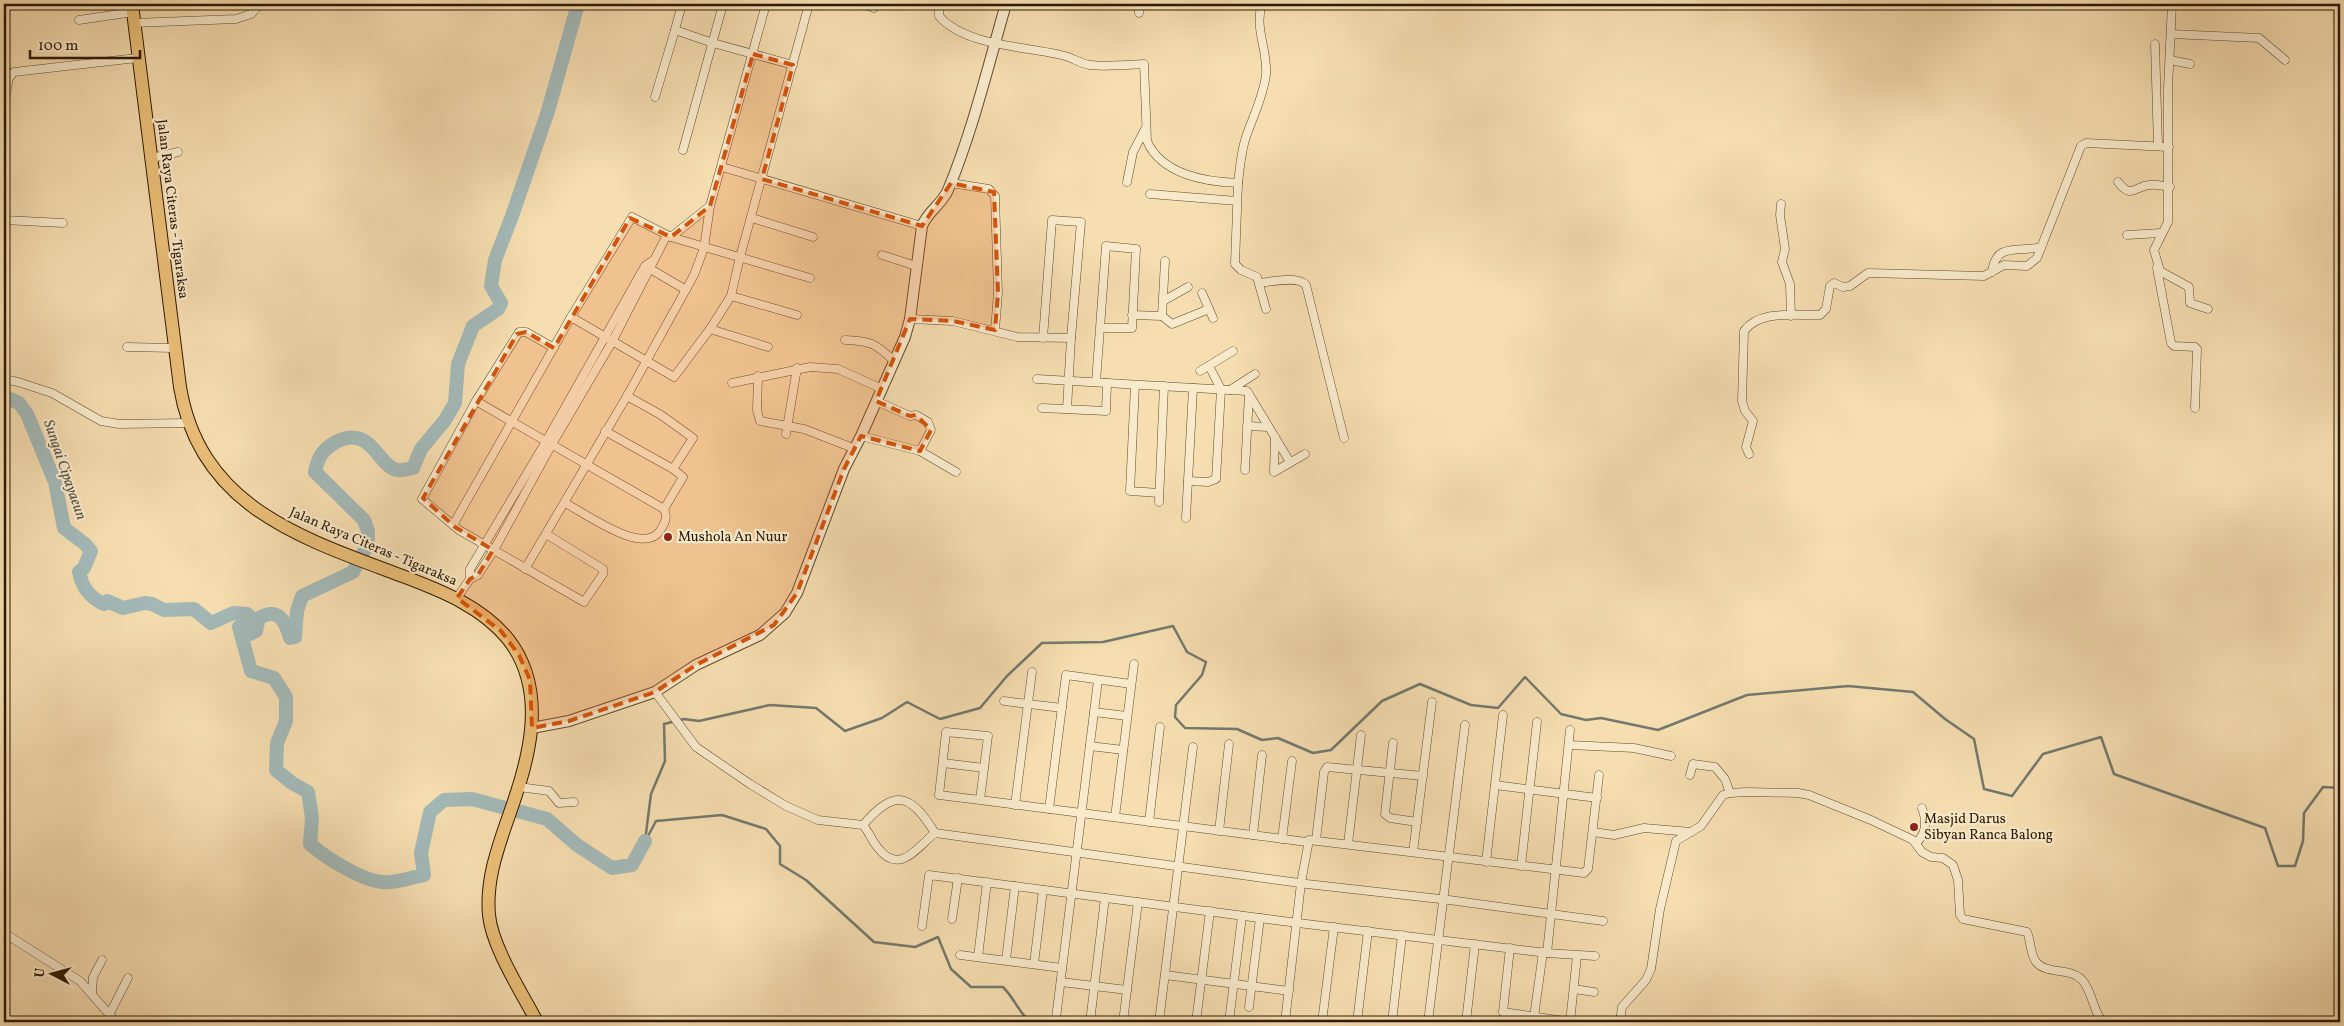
<svg xmlns="http://www.w3.org/2000/svg" width="2344" height="1026" font-family="Vollkorn,serif">
	<rect width="100%" height="100%" fill="#f6deb1"/>
	<filter id="stains"><feTurbulence type="fractalNoise" baseFrequency=".004" numOctaves="4"/><feColorMatrix values="0 0 0 0 .2 0 0 0 0 .09 0 0 0 0 .02 0 0 0 .5 -.17"/></filter>
	<radialGradient id="worn" r=".72"><stop offset=".6" stop-color="#630" stop-opacity="0"/><stop offset="1" stop-color="#630" stop-opacity=".3"/></radialGradient>
	<g fill="none" stroke-linecap="round" stroke-linejoin="round">
		<g stroke="#73796e" stroke-width="2.5">
			<path d="M 647,838 L 656,821 L 722,815 L 766,829 L 780,846 L 780,864 L 806,880 L 874,942 L 915,947 L 938,937 L 951,969 L 971,987 L 1003,987 C 1015,999 1017,1010 1030,1022"/>
			<polyline points="645,841 651,794 665,761 664,724 684,719 699,721 770,705 816,708 845,731 882,718 907,702 940,719 980,708 1007,676 1042,643 1103,642 1173,626 1187,652 1206,662 1202,675 1176,705 1175,717 1185,728 1237,729 1262,740 1278,738 1313,753 1331,750 1382,701 1420,684 1471,705 1498,708 1525,677 1561,714 1586,720 1601,718 1658,730 1747,695 1848,686 1913,692 1945,719 1974,739 1984,789 2012,796 2043,754 2101,737 2114,774 2265,828 2278,866 2295,866 2303,841 2304,813 2323,787 2340,788"/>
		</g>
		<g stroke="#a3b9b8" stroke-width="14">
			<path d="M 4,399 L 10,399 L 19,403 L 27,414 L 55,482 L 64,528 L 85,544 L 91,551 L 84,568 L 79,572 C 82,587 90,598 104,604 L 107,601 L 123,608 L 145,603 L 152,604 L 164,610 L 194,609 L 211,623 L 233,613 L 247,614 L 250,617 L 247,623 L 239,627 L 251,671 L 274,678 L 286,697 L 286,721 L 277,743 L 276,770 L 292,783 L 308,792 L 312,818 L 310,844 C 326,858 361,880 382,882 C 394,884 412,877 424,875 L 421,853 L 430,812 L 444,800 L 472,799 L 547,819 L 577,845 L 612,868 L 632,865 L 645,841"/>
			<path d="M 241,634 L 250,634 L 256,631 L 259,618 C 278,607 285,620 290,638 L 295,637 L 297,611 L 302,596 L 353,572 L 368,544 L 368,531 L 364,520 L 315,472 C 318,457 323,449 336,442 C 372,424 377,466 397,470 C 402,471 408,469 413,468 L 421,449 L 445,420 L 455,403 L 458,364 L 473,326 L 498,309 L 501,303 L 491,286 L 495,260 L 512,216 L 548,111 L 578,4"/>
		</g>
		<g stroke="#5e4a2c" stroke-width="9">
			<g id="minor">
				<polyline points="682,4 675,30 713,43 793,65"/>
				<polyline points="862,4 874,8"/>
				<path d="M 939,4 L 939,16 C 966,47 1028,46 1065,56 C 1073,58 1081,64 1090,65 C 1107,67 1127,65 1144,64 L 1147,141 C 1161,174 1205,182 1238,183 L 1235,264 L 1241,270 L 1257,277 L 1266,309"/>
				<polyline points="2172,4 2168,88 2168,222 2154,250 2160,271 2189,287 2190,303 2208,309"/>
				<polyline points="1139,13 1139,4"/>
				<polyline points="79,20 133,12"/>
				<polyline points="134,23 236,19 251,14 260,4"/>
				<polyline points="2171,34 2259,38 2285,60"/>
				<polyline points="2155,44 2158,146"/>
				<polyline points="2170,60 2190,64"/>
				<polyline points="655,97 675,30"/>
				<polyline points="4,103 9,78 14,72 137,58"/>
				<polyline points="683,150 723,4"/>
				<polyline points="152,158 178,152"/>
				<polyline points="722,167 922,226"/>
				<polyline points="1127,182 1133,152 1145,129"/>
				<path d="M 2118,182 C 2131,199 2134,187 2149,185 C 2156,184 2163,186 2170,187"/>
				<polyline points="951,183 989,189 995,196 998,293 995,330"/>
				<path d="M 1238,183 C 1240,168 1241,151 1246,137 C 1253,116 1263,98 1266,75 C 1268,50 1254,28 1262,4"/>
				<polyline points="1150,194 1237,201"/>
				<polyline points="1781,204 1780,215 1785,249 1782,262 1790,284 1791,316"/>
				<polyline points="752,218 813,237"/>
				<polyline points="4,220 63,223"/>
				<polyline points="2127,235 2161,233"/>
				<polyline points="671,237 710,206"/>
				<polyline points="882,255 916,266"/>
				<polyline points="647,267 686,290"/>
				<polyline points="2157,268 2171,343 2174,346 2195,347 2197,349 2195,408"/>
				<path d="M 1992,272 C 1996,241 2019,253 2041,247"/>
				<path d="M 1259,283 C 1270,282 1298,275 1306,285 L 1344,438"/>
				<polyline points="1202,293 1213,318"/>
				<polyline points="731,296 797,315"/>
				<polyline points="1163,301 1188,287"/>
				<polyline points="1132,315 1162,316 1165,261"/>
				<polyline points="1162,316 1172,324 1209,309"/>
				<polyline points="571,317 632,217 671,237 810,278"/>
				<polyline points="910,319 953,321 1017,337 1071,338"/>
				<polyline points="710,329 768,347"/>
				<polyline points="1043,338 1052,220 1081,222 1071,338 1067,409"/>
				<path d="M 845,340 C 871,341 875,343 894,361"/>
				<polyline points="127,347 174,348"/>
				<polyline points="1200,371 1233,351"/>
				<polyline points="758,376 757,410 760,421 804,429 853,448"/>
				<polyline points="4,379 18,382 52,393 101,421 119,424 188,423"/>
				<polyline points="1037,379 1247,391 1290,462"/>
				<polyline points="1096,382 1106,246 1136,249 1132,328 1101,328"/>
				<polyline points="732,383 810,367 838,369 882,389"/>
				<polyline points="1135,385 1130,491 1159,493"/>
				<polyline points="1230,390 1255,374"/>
				<polyline points="476,401 664,509"/>
				<polyline points="876,401 910,416 916,415 928,422 931,430 920,451"/>
				<polyline points="1042,408 1106,411 1107,383"/>
				<polyline points="1247,426 1268,427"/>
				<polyline points="605,431 673,469"/>
				<polyline points="786,434 797,368"/>
				<polyline points="861,436 920,451 956,472"/>
				<polyline points="1275,437 1274,472 1305,454"/>
				<path d="M 1749,454 L 1746,447 L 1753,421 L 1745,411 L 1742,401 L 1744,331 C 1760,309 1796,316 1820,315 L 1826,309 L 1830,286 L 1834,283 L 1843,287 L 1850,286 L 1868,273 L 1984,276 L 2004,265 L 2027,266 L 2037,258 L 2081,146 L 2086,143 L 2169,147"/>
				<polyline points="1245,470 1249,394"/>
				<polyline points="1188,481 1208,482 1216,479 1221,389 1209,366"/>
				<polyline points="1159,502 1164,386"/>
				<path d="M 565,503 C 585,513 643,556 660,531 C 665,523 668,517 664,509 L 683,477 L 673,469 L 693,438 L 661,415 L 627,396"/>
				<polyline points="1186,518 1193,388"/>
				<polyline points="453,525 571,317 674,377 710,329 731,296 740,257 809,4"/>
				<polyline points="546,534 603,569 603,574 584,602 459,530 422,499 476,401 519,332 526,332 554,348"/>
				<polyline points="525,569 627,396 694,275 704,248 710,206 766,4"/>
				<polyline points="470,579 478,575 494,550 551,446 612,342 667,235"/>
				<polyline points="457,598 470,579 470,569 545,443 645,266 652,261"/>
				<path d="M 655,692 L 696,747 L 750,784 L 786,806 L 818,820 L 863,825 C 869,832 872,841 878,848 C 900,876 917,847 935,833 L 1307,884 L 1449,900 L 1603,921"/>
				<polyline points="1004,701 1062,708"/>
				<polyline points="1094,712 1127,716"/>
				<polyline points="1393,743 1385,814 1390,818 1417,822"/>
				<polyline points="1569,745 1634,748 1671,756"/>
				<polyline points="1090,746 1123,750"/>
				<polyline points="943,763 984,768"/>
				<polyline points="1690,775 1693,764 1715,767 1725,779 1730,793"/>
				<polyline points="1495,785 1597,798"/>
				<polyline points="519,787 549,791 559,803 574,802"/>
				<polyline points="980,800 988,736 946,732 939,795 980,800 1307,842"/>
				<polyline points="1015,805 1032,672"/>
				<polyline points="1049,809 1066,675 1131,684"/>
				<polyline points="1115,817 1134,664"/>
				<polyline points="1149,822 1160,727"/>
				<path d="M 863,825 C 895,788 910,793 935,833"/>
				<polyline points="1219,831 1229,744"/>
				<polyline points="1593,832 1614,835 1644,828 1691,832"/>
				<polyline points="1253,835 1262,755"/>
				<polyline points="1282,839 1292,761"/>
				<polyline points="1316,840 1324,772 1327,767 1423,776"/>
				<path d="M 1916,843 C 1927,833 1927,821 1922,808"/>
				<polyline points="1348,844 1361,735"/>
				<polyline points="1413,852 1432,702"/>
				<polyline points="1486,862 1503,715"/>
				<polyline points="1521,866 1537,722"/>
				<polyline points="952,919 958,878"/>
				<polyline points="922,926 929,875 1298,923 1547,953 1570,730"/>
				<polyline points="4,933 80,981 116,1022"/>
				<polyline points="1510,948 1503,1012 1571,1022"/>
				<polyline points="1547,953 1595,956"/>
				<polyline points="960,955 1062,968"/>
				<polyline points="978,957 987,882"/>
				<polyline points="1006,960 1015,886"/>
				<polyline points="1034,964 1043,890"/>
				<polyline points="1165,975 1289,991"/>
				<polyline points="1061,982 1127,990"/>
				<polyline points="1574,989 1594,992"/>
				<polyline points="92,992 93,977 102,960"/>
				<polyline points="1249,1007 1260,918"/>
				<polyline points="110,1013 128,978"/>
				<polyline points="1534,1017 1543,952"/>
				<polyline points="1056,1018 1098,680"/>
				<polyline points="1090,1022 1105,898"/>
				<polyline points="1123,1022 1138,902"/>
				<polyline points="1159,1022 1193,747"/>
				<polyline points="1196,1022 1210,911"/>
				<polyline points="1229,1022 1242,916"/>
				<polyline points="1285,1022 1301,883 1309,840 1584,873 1588,869 1599,775"/>
				<polyline points="1322,1022 1334,927"/>
				<polyline points="1357,1022 1368,931"/>
				<polyline points="1392,1022 1402,935"/>
				<polyline points="1428,1022 1465,725"/>
				<polyline points="1466,1022 1475,944"/>
				<polyline points="1570,1022 1577,956"/>
				<path d="M 1620,1022 L 1622,1007 L 1646,980 L 1651,969 L 1660,909 L 1676,841 L 1701,826 L 1723,795 L 1730,793 L 1746,792 L 1798,793 L 1809,795 L 1871,820 L 1913,840 L 1922,852 L 1931,857 L 1943,858 L 1953,865 L 1958,880 L 1960,915 L 1963,919 L 2027,932 C 2031,941 2030,954 2036,962 C 2047,975 2070,967 2082,980 C 2093,992 2092,1010 2103,1022"/>
			</g>
		</g>
		<g stroke="#5e4a2c" stroke-width="12">
			<path id="tertiary" d="M 532,728 L 569,721 L 655,692 L 696,665 L 760,635 L 785,613 L 797,593 L 844,469 L 861,436 L 905,337 L 910,319 L 922,226 C 928,211 942,204 948,190 C 973,130 988,66 1006,4"/>
		</g>
		<g stroke="#2c1900" stroke-width="14">
			<path id="primary" d="M 132,4 L 180,387 C 200,508 304,539 405,577 C 442,591 482,607 508,639 C 551,694 527,765 506,824 C 496,853 486,883 489,915 C 492,947 522,993 537,1022"/>
		</g>
		<use href="#minor" stroke="#f9eacc" stroke-width="8"/>
		<use href="#tertiary" stroke="#f9eacc" stroke-width="10"/>
		<use href="#primary" stroke="#ebbf78" stroke-width="12"/>
	</g>
	<path fill="#d5530b" fill-opacity="0.2" stroke="#d5530b" stroke-width="4" stroke-dasharray="10 6" stroke-linejoin="round" d="M 753,54 L 793,65 L 762,179 L 922,226 L 951,183 L 994,192 L 998,293 L 995,330 L 953,321 L 910,319 L 876,401 L 910,416 L 916,415 L 931,430 L 920,451 L 861,436 L 844,469 L 797,593 L 774,625 L 696,665 L 655,692 L 569,721 L 532,728 L 530,680 L 519,655 L 501,631 L 457,598 L 470,579 L 478,575 L 493,550 L 455,527 L 423,498 L 517,334 L 526,332 L 554,348 L 630,218 L 671,237 L 710,206 Z"/>
	<g fill="#8f2418" stroke="#f9eacc" stroke-width="2">
		<circle cx="668" cy="537" r="5"/>
		<circle cx="1914" cy="827" r="5"/>
	</g>
	<g text-anchor="middle" dominant-baseline="central" stroke-width="4.5" stroke-linejoin="round" paint-order="stroke">
		<g font-size="14" fill="#2c1900" stroke="#f9eacc">
			<text transform="translate(172 209) rotate(83)">Jalan Raya Citeras - Tigaraksa</text>
			<text transform="translate(373 547) rotate(23)">Jalan Raya Citeras - Tigaraksa</text>
		</g>
		<g font-size="14" fill="#2c1900" stroke="#f9eacc" text-anchor="start">
			<text x="678" y="537">Mushola An Nuur</text>
			<text x="1924" y="819">Masjid Darus<tspan x="1924" dy="16">Sibyan Ranca Balong</tspan></text>
		</g>
		<g font-size="15" font-style="italic" fill="#565140" stroke="#f9eacc">
			<text transform="translate(64 470) rotate(71)">Sungai Cipayaeun</text>
		</g>
	</g>
	<rect width="2344" height="1026" fill="none" stroke="#f6deb1" stroke-width="20"/>
	<rect x="5" y="5" width="2334" height="1016" fill="none" stroke="#2c1900" stroke-width="2.5"/>
	<rect x="10" y="10" width="2324" height="1006" fill="none" stroke="#2c1900"/>
	<g transform="translate(52 974) rotate(276)" stroke="#f9eacc" stroke-width="4" paint-order="stroke">
	<path d="M0-4L9 19L0 12L-9 19Z" fill="#2c1900"/>
	<text y="-8" font-size="14" font-weight="bold" text-anchor="middle" fill="#2c1900">U</text>
	</g>
	<path d="M30 50v8h110v-8" fill="none" stroke="#2c1900" stroke-width="2.5"/>
	<text x="38" y="50" font-size="15" fill="#2c1900" stroke="#f9eacc" stroke-width="4" paint-order="stroke">100 m</text>
	<rect width="100%" height="100%" filter="url(#stains)"/>
	<rect width="100%" height="100%" fill="url(#worn)"/>
</svg>
